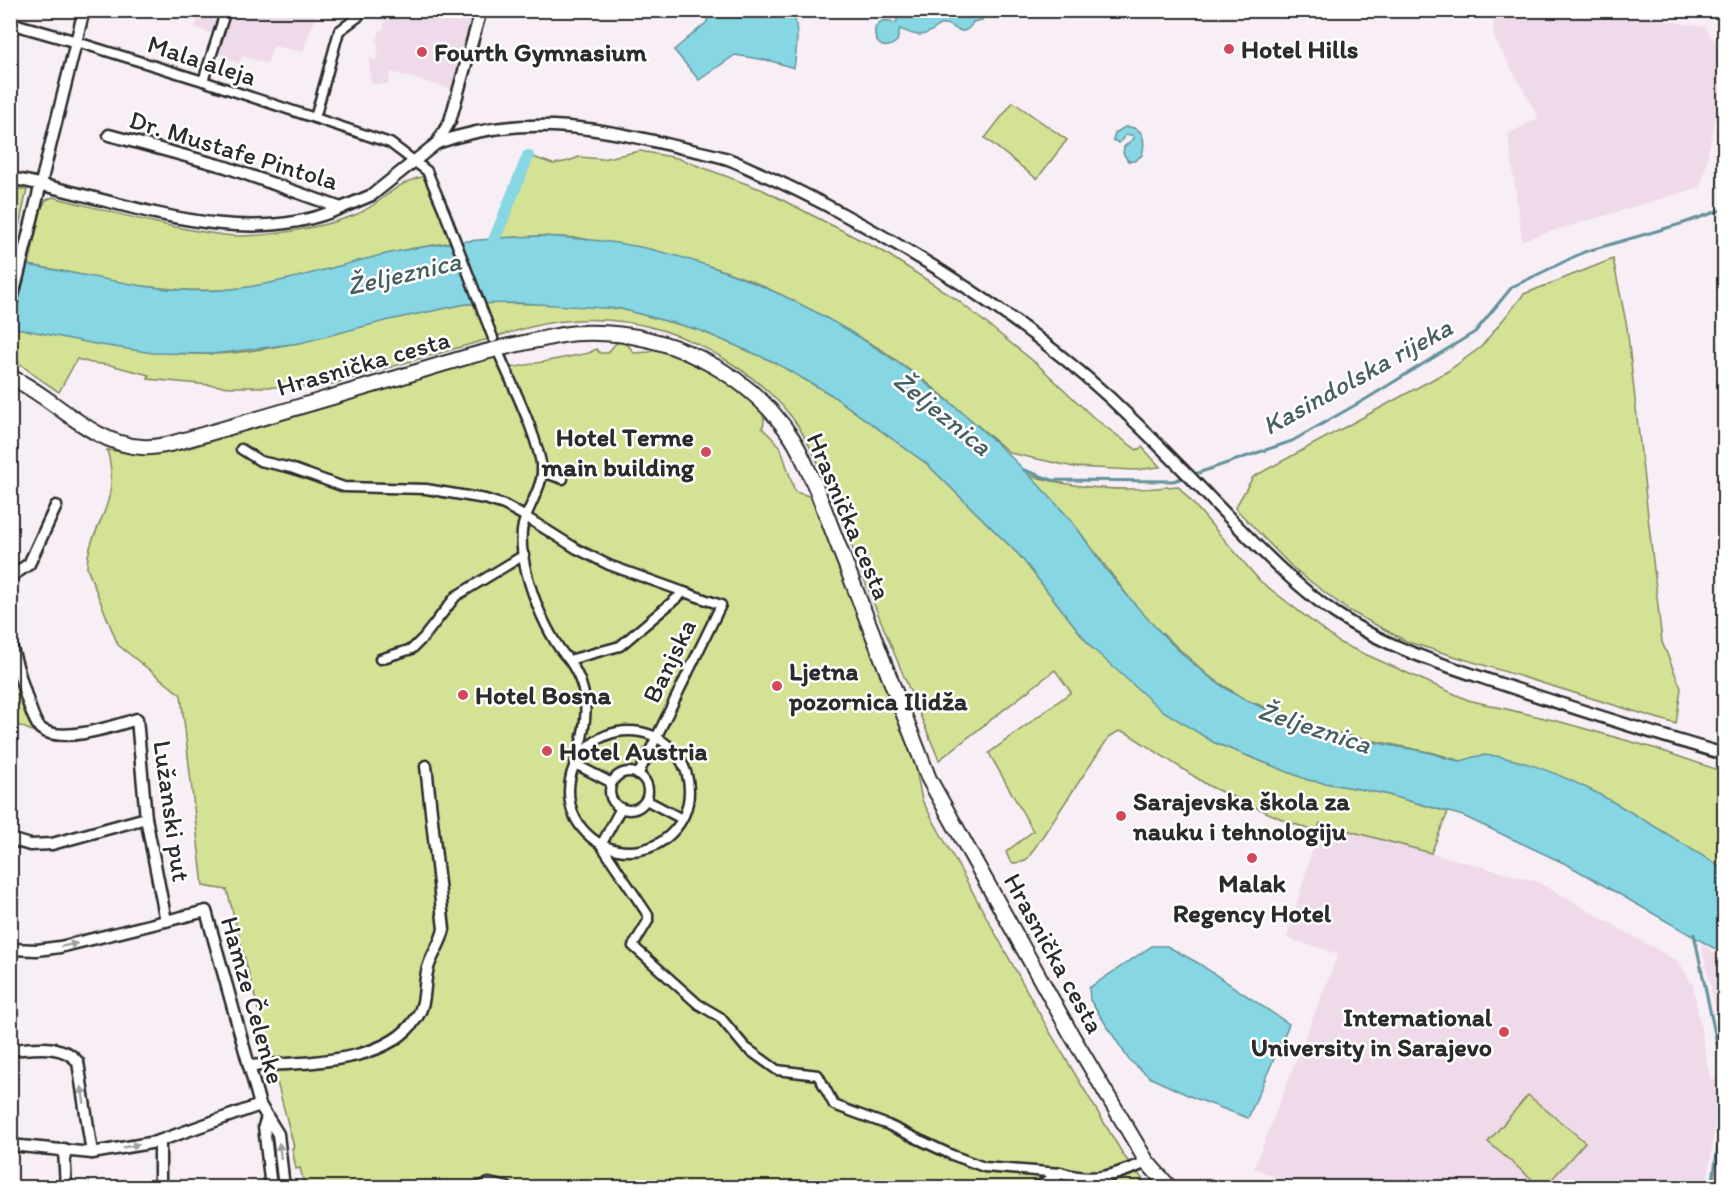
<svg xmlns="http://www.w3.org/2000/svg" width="1735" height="1198" font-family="Itim,sans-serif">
	<rect width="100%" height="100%" fill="#f8eef5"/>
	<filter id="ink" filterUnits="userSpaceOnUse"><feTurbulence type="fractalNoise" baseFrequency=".0167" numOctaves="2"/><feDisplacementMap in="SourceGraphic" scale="12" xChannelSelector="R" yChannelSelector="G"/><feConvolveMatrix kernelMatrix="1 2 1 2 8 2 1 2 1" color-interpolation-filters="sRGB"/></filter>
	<g filter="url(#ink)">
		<g fill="#efdae9">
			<polygon points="200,11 317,11 303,52 273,46 267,64 243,56 239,64 209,48 212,34 195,27"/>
			<polygon points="381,11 440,11 476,20 456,90 391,72 388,84 371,84 369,59 376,60 379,46 376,43 380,30 383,30 385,21 379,19"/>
			<polygon points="1493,11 1602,11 1705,27 1724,55 1724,77 1701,187 1522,240 1508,134 1539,118 1494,38"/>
			<polygon points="1320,823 1538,882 1679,962 1693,985 1710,1079 1724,1080 1724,1095 1719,1096 1707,1187 1272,1188 1279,1179 1254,1168 1338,954 1287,938"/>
			<polygon points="1701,944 1724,958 1724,1046"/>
		</g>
		<g fill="#d4e295" stroke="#808660" stroke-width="1.5">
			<polygon points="1013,102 1067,140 1037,179 985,138"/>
			<polygon points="640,151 677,158 763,190 884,252 956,299 1037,364 1094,418 1137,450 1142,447 1160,467 1135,470 1074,467 1010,453 929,384 882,350 798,303 752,281 719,269 684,259 579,238 540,236 498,238 530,156 553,164 569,161 579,157 602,159"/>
			<path d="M 422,177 L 428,179 L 443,215 L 445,228 L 451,242 C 428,246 405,249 383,255 C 329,269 276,287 219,290 C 154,293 93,276 29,265 L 41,209 L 46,200 L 53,197 C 109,211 166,228 224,235 C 261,239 320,228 355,215 C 381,205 393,183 422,177 Z"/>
			<polygon points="10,187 27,190 11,263 10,263"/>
			<polygon points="1613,259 1627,327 1662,642 1681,688 1676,724 1408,642 1348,610 1294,569 1235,508 1253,477 1448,371 1481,347 1524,294"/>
			<path d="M 484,303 L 551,304 L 621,309 L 699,330 L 774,362 L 830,394 L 927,464 L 1020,556 L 1091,647 L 1213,742 L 1308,780 L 1381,793 L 1448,812 L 1431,853 L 1320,823 L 1317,832 L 1286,821 L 1209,786 L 1127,733 L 1119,731 L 1109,737 L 1028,858 L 1023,862 L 1013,863 L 1009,859 L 1006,852 L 1033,831 L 989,753 L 1071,692 L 1055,670 L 939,760 C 914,700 888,640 864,579 C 845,529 828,475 800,429 C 783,402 757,380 731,363 C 676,327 615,312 549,323 C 531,326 514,332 496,336 Z"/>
			<path d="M 466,304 L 477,304 L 492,338 L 311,390 L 306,387 L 231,387 L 148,379 L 149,375 L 110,365 L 91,363 L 77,359 L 59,392 C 48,384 13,363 11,351 C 9,343 12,335 14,327 C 80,341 145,356 212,354 C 272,352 329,335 386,320 C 412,314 439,310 466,304 Z"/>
			<path d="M 620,342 L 629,346 L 634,353 L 650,352 L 654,347 C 674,355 780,398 762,428 L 780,446 L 795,492 L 809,496 L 815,503 L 911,744 L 922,800 L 1048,1029 L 1124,1156 L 1149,1187 L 305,1187 L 300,1168 L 296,1169 L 292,1148 L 294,1147 L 227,890 L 203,886 L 181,695 L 118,645 L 87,568 C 87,546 98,529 105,510 C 113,490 113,470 107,450 L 139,454 L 183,450 L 505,352 L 511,368 L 589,353 L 596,349 L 600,353 L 608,353 L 615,344 Z"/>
			<path d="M 1029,475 C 1076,489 1129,492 1178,486 L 1260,581 L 1340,643 L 1468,700 L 1561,722 L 1657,749 L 1724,772 L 1724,869 L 1583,787 L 1485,755 L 1461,761 L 1434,753 L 1326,731 L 1244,699 L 1209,676 L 1154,626 L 1137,608 L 1070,519 Z"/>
			<polygon points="11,661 34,732 11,722"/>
			<polygon points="1528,1095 1585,1142 1545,1187 1541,1187 1488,1142"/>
		</g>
		<g fill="#87d6e4" stroke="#62929a" stroke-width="1.5">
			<path d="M 933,10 L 943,13 L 947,11 L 987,10 L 982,20 L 973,22 C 963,41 955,24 944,24 C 940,24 939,26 936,28 C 921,39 914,35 900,29 L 897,41 C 872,63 864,9 895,23 L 897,21 L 897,16 L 893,11 Z"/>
			<path d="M 708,11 L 793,11 C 799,31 797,47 794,68 L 771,61 L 735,55 L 699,80 L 674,50 L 707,22 Z"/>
			<path d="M 1125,127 C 1144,126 1146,140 1142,155 L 1135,161 L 1128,161 L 1123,153 L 1124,147 L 1134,138 L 1133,135 L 1126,135 L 1119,143 L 1113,140 L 1115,133 Z"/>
			<path d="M 540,236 C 577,238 614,241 650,249 C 816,288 956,390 1067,516 C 1081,532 1092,550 1104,567 C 1140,612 1193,674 1246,700 C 1269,711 1306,726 1331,732 C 1362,741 1394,746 1426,752 C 1437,754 1449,760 1460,761 C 1462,761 1472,758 1473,757 C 1483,755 1492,755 1501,757 C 1579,772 1656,829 1724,869 L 1724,954 L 1568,865 L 1463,816 L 1381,793 L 1308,780 L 1213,742 L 1160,709 L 1091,647 L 1020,556 L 927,464 L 830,394 L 774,362 L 699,330 L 621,309 L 520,303 L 466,304 L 389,320 L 300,343 L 213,354 L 153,353 L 95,344 L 11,327 L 10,263 C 81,271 150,295 222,290 C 281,285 330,267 386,254 C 437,243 488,238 540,236 Z"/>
			<polygon points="1152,946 1167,946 1198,963 1289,1024 1248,1118 1192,1097 1151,1078 1129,1060 1090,1000 1089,988"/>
		</g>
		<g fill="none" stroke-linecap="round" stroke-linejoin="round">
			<g stroke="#62929a" stroke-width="3">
				<polyline points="1024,470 1052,480 1173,481 1186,477"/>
				<polyline points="1192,475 1292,441 1366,399 1475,332 1512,287 1584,252 1684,223 1724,209"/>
				<polyline points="1694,934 1724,1077"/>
				<polyline points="1712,1188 1724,1102"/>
			</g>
			<polyline stroke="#87d6e4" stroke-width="12" points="489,253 528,156"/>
			<g stroke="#2b2b2b" stroke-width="13">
				<g id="pedestrian">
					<polyline points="77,42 203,81 390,143 427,171 444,211 493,338"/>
					<polyline points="203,81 226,10"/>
					<polyline points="315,118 339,31 358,17 360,10"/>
					<path d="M 497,349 C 511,383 537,433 542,469 C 544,484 527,509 523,525 C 515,559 544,635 569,660 L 620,646 L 684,592 L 721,605 L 638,775"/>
					<polyline points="241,449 260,461 291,468 344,487 426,489 485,499 504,505 526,517 577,549 609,565 684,592"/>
					<polyline points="542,472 563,479"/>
					<polyline points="380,659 412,649 424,637 456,596 524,555"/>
					<path d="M 569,660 C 594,696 586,726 575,764 L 612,783"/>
					<circle cx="629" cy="791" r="60"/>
					<circle cx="629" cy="791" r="19"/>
					<polyline points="646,800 682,819"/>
					<polyline points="621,808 601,845 648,915 648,921 633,946 698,1004 720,1017 745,1047 777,1070 818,1075 834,1105 888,1125 952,1155 984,1167 1061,1173"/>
				</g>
			</g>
			<g stroke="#2b2b2b" stroke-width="15">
				<g id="minor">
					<polyline points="10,23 77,42"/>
					<polyline points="109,135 226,167 341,208 372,195 437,143 450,121 481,10"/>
					<path d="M 437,143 C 516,115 590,125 670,145 C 689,150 709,153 728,159 C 739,163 750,169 762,174 C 789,186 815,199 841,213 C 938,265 1029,324 1110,398 C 1146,432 1181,467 1215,503 C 1253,542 1290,582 1335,613 C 1385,647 1441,664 1498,683 C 1573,708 1648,732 1724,754"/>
					<path d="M 10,178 C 115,197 237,254 341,208"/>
					<polyline points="10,308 84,10"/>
					<polyline points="10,577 29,564 56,506"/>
					<path d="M 10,642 C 15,657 31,722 41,729 C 62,744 114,726 137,719 L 146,818 L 166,921"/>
					<polyline points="10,839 30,845 52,844 146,818"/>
					<polyline points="10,949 37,950 60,947 206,911 260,1105 278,1134 284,1188"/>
					<path d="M 10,1050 C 33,1049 62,1042 78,1062 L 92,1153"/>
					<path d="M 249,1066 C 300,1062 387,1066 417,1017 C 427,1002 423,984 428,968 C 432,954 441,944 444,929 L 426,766"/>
					<polyline points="267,1117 264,1126 271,1188"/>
					<polyline points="160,1141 160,1188"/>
					<polyline points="10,1145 92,1153 156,1142 260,1105"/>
					<polyline points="64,1149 66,1188"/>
					<polyline points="477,1188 489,1184 507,1188"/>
					<path d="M 1038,1188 L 1061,1173 C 1094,1184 1116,1175 1147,1162"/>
				</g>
			</g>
			<g stroke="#2b2b2b" stroke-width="18">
				<path id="tertiary" d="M 10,377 C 55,397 90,444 142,447 C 151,448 161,446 170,444 C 246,423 321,400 397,378 C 442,364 487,350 533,341 C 549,338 565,333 582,333 C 664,330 747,370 792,438 C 802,453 808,471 816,488 L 929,779 L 1071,1034 L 1147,1162 L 1170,1188"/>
			</g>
			<use href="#pedestrian" stroke="#fff" stroke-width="8"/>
			<use href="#minor" stroke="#fff" stroke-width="10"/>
			<use href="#tertiary" stroke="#fff" stroke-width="14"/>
		</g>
		<defs><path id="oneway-solid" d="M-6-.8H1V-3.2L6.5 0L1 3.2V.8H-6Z" transform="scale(1.5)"/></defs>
		<g fill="#a0a0a0">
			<use href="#oneway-solid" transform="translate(69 945) rotate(-12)"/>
			<use href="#oneway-solid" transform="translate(83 1095) rotate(-99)"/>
			<use href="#oneway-solid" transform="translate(131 1146) rotate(-10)"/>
			<use href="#oneway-solid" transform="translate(280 1151) rotate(-97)"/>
		</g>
	</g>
	<g fill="#d1495b" stroke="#fff" stroke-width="2">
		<circle cx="1229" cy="49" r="6"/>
		<circle cx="422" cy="52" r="6"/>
		<circle cx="706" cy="452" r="6"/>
		<circle cx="777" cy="686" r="6"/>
		<circle cx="463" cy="695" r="6"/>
		<circle cx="547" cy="751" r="6"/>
		<circle cx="1121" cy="816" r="6"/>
		<circle cx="1252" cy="858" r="6"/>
		<circle cx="1504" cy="1032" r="6"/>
	</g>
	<g text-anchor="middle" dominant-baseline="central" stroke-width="5" stroke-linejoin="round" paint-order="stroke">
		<g font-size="26" font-weight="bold" fill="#2b2b2b" stroke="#fff" text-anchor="start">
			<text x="1241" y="49">Hotel Hills</text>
			<text x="434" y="52">Fourth Gymnasium</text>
			<text x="694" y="437" text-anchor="end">Hotel Terme<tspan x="694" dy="30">main building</tspan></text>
			<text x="789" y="671">Ljetna<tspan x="789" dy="30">pozornica Ilidža</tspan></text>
			<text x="475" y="695">Hotel Bosna</text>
			<text x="559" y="751">Hotel Austria</text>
			<text x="1133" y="801">Sarajevska škola za<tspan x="1133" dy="30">nauku i tehnologiju</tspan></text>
			<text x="1252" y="883" text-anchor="middle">Malak<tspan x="1252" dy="30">Regency Hotel</tspan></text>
			<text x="1492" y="1017" text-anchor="end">International<tspan x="1492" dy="30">University in Sarajevo</tspan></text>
		</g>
		<g font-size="26" fill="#2b2b2b" stroke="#fff">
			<text transform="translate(202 60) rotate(18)">Mala aleja</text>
			<text transform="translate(234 150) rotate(17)">Dr. Mustafe Pintola</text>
			<text transform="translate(363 363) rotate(-16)">Hrasnička cesta</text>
			<text transform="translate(849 516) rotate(67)">Hrasnička cesta</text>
			<text transform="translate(669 661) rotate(-64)">Banjska</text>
			<text transform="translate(172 811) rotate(82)">Lužanski put</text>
			<text transform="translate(1054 953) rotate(61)">Hrasnička cesta</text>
			<text transform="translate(253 1000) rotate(74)">Hamze Čelenke</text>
		</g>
		<g font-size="27" font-style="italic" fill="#475e62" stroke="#fff">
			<text transform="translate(404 273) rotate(-13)">Željeznica</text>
			<text transform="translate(1357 376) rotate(-29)">Kasindolska rijeka</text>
			<text transform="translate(943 413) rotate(39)">Željeznica</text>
			<text transform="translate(1315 727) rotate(18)">Željeznica</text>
		</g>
	</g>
	<rect width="1735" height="1198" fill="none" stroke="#fff" stroke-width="36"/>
	<rect x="18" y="18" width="1699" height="1162" fill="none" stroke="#2b2b2b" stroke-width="2" filter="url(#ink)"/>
</svg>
